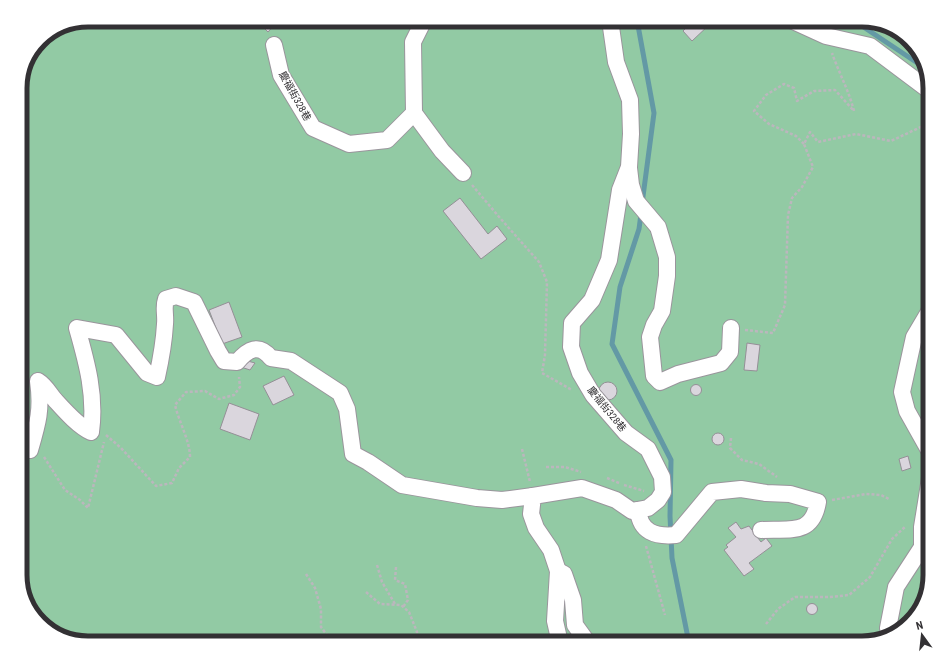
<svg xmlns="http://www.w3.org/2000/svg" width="950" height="663" font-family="'Roboto Condensed','Noto Sans TC',sans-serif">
	<rect width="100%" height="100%" fill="#f9f4fc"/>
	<polygon fill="#92caa4" points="88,20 862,20 903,34 923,58 930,88 930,575 916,616 892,636 862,643 88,643 47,629 29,609 20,579 20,83 27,58 43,37"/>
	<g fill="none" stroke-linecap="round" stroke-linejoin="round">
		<g stroke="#6399a5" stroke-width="5">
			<polyline points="637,20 654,113 642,204"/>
			<polyline points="840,20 856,22 925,68"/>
			<polyline points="641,214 639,229 620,287 612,344 671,460 670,516 672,558 689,643"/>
		</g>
	</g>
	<g fill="#dad6dd" stroke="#948f96">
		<polygon points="256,20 279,20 268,32"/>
		<polygon points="694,20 705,20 709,25 692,41 683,31"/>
		<polygon points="460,198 488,234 497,226 507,239 481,259 443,211"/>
		<polygon points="229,302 242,337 222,344 209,310"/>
		<polygon points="747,343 760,345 757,371 744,370"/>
		<polygon points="244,360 255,363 250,370 241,367"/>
		<polygon points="284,376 294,395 273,405 263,386"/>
		<circle cx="608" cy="391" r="9"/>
		<circle cx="696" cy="390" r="5.5"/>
		<polygon points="229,403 259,414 250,440 220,429"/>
		<circle cx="718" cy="439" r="6"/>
		<polygon points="908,456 911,468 902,471 899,459"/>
		<polygon points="736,522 741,529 749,526 761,542 766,538 772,546 749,563 754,569 744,576 724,550 728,547 726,545 736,537 728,528"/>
		<circle cx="812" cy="609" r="5.5"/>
		<polygon points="256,634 266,643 248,643"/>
	</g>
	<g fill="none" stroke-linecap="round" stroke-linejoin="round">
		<g stroke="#9a959c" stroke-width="18">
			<g id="minor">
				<polyline points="791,20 826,36 870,46 930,91"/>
				<polyline points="274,45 281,75 313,128 349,144 387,140 414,113 413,42 424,20"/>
				<polyline points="414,113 442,151 463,173"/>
				<polyline points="629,168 631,185 636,201 658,227 667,257 667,276 662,311 654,325 650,337 654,376 660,382 678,374 721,363 730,352 731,328"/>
				<polyline points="930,310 914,337 902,392 907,411 930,452"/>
				<path d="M 20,432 L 23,445 L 30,450 C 38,423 42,409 38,381 C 46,386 49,393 55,400 C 65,411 78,426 91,432 C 96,396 87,363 77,328 L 116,335 L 147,373 L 157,377 C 161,359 164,342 165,324 C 166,315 163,307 166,299 L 176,296 L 194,302 L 218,351 L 224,361 L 237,362 C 248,349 259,343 271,358 L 291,361 L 340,393 L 347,409 L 353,454 L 368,462 L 402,485 L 477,498 L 502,500 L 533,496"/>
				<path d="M 638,510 C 640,532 655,537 676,535 L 712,492 L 741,489 L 766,493 L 790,494 L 818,502 C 812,537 789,528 761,530"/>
				<polyline points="558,571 564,574 573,600 575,625 588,643"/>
				<polyline points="890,637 888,628 896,587 922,547 922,527 930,478"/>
				<polyline points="560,643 555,621 558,571 551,550 536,528 531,514 533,496 582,488 616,500 632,511 648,508 658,500 663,492 662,477 648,449 626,433 593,395 580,373 571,347 572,323 592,300 609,260 620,190 629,167 631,134 630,100 616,62 610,20"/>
			</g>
		</g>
		<g stroke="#bbb7bd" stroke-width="2.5" stroke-dasharray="3 2" stroke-linecap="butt">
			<path d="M 804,144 L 796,136 L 769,124 L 754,111 L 766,95 L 784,84 L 794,88 L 797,101 L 814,91 L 835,90 L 854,111 C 849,91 839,73 832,53"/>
			<polyline points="472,185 500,218 539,262 547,282 545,355 542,373 572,390"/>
			<polyline points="745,330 773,333 785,305 788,215 792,198 802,187 813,167 804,144 810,132 818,142 856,134 891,141 923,126 930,125"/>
			<path d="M 106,435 L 121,448 L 156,486 L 172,483 L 179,468 L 190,457 C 190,441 179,422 175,405 L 186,392 L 205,391 L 219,399 L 234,395 L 240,387 L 239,377"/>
			<polyline points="731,438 730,448 742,460 759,464 777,477"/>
			<polyline points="522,449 530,482"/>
			<polyline points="44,457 65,490 80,500 88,508 104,442"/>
			<polyline points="546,467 565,467 581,472"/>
			<polyline points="607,478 619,483"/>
			<polyline points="20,479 23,464"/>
			<polyline points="624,485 644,491"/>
			<polyline points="832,500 866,494 881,495 889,499"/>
			<polyline points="646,546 665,615"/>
			<polyline points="377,565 382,582 395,604"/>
			<polyline points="396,567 395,580 405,584 408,600 403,607"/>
			<polyline points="306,574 315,588 321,609 321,627 333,643"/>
			<polyline points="366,592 380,604 401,605 409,612 417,632 417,643"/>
			<polyline points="766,624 778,609 795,597 830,597 849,595 870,577 892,539 906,526"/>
		</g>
		<use href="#minor" stroke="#fff" stroke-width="16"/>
	</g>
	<g text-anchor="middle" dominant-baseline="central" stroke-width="3" stroke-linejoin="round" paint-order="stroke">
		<g font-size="10" fill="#333134" stroke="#fff">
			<text transform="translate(295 96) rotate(61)">慶福街328巷</text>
			<text transform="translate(607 409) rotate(51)">慶福街328巷</text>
		</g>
	</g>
	<path d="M0 0H950V663H0ZM88 27H862A61 61 0 0 1 923 88V575A61 61 0 0 1 862 636H88A61 61 0 0 1 27 575V88A61 61 0 0 1 88 27Z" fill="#fff" fill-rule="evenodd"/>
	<path fill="none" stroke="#333134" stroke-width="5" d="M88 27H862A61 61 0 0 1 923 88V575A61 61 0 0 1 862 636H88A61 61 0 0 1 27 575V88A61 61 0 0 1 88 27Z"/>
	<g transform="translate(922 635) rotate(345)" stroke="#ffffff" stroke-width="3" paint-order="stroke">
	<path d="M0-3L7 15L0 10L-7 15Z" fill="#333134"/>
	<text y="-6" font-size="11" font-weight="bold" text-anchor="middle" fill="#333134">N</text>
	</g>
</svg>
